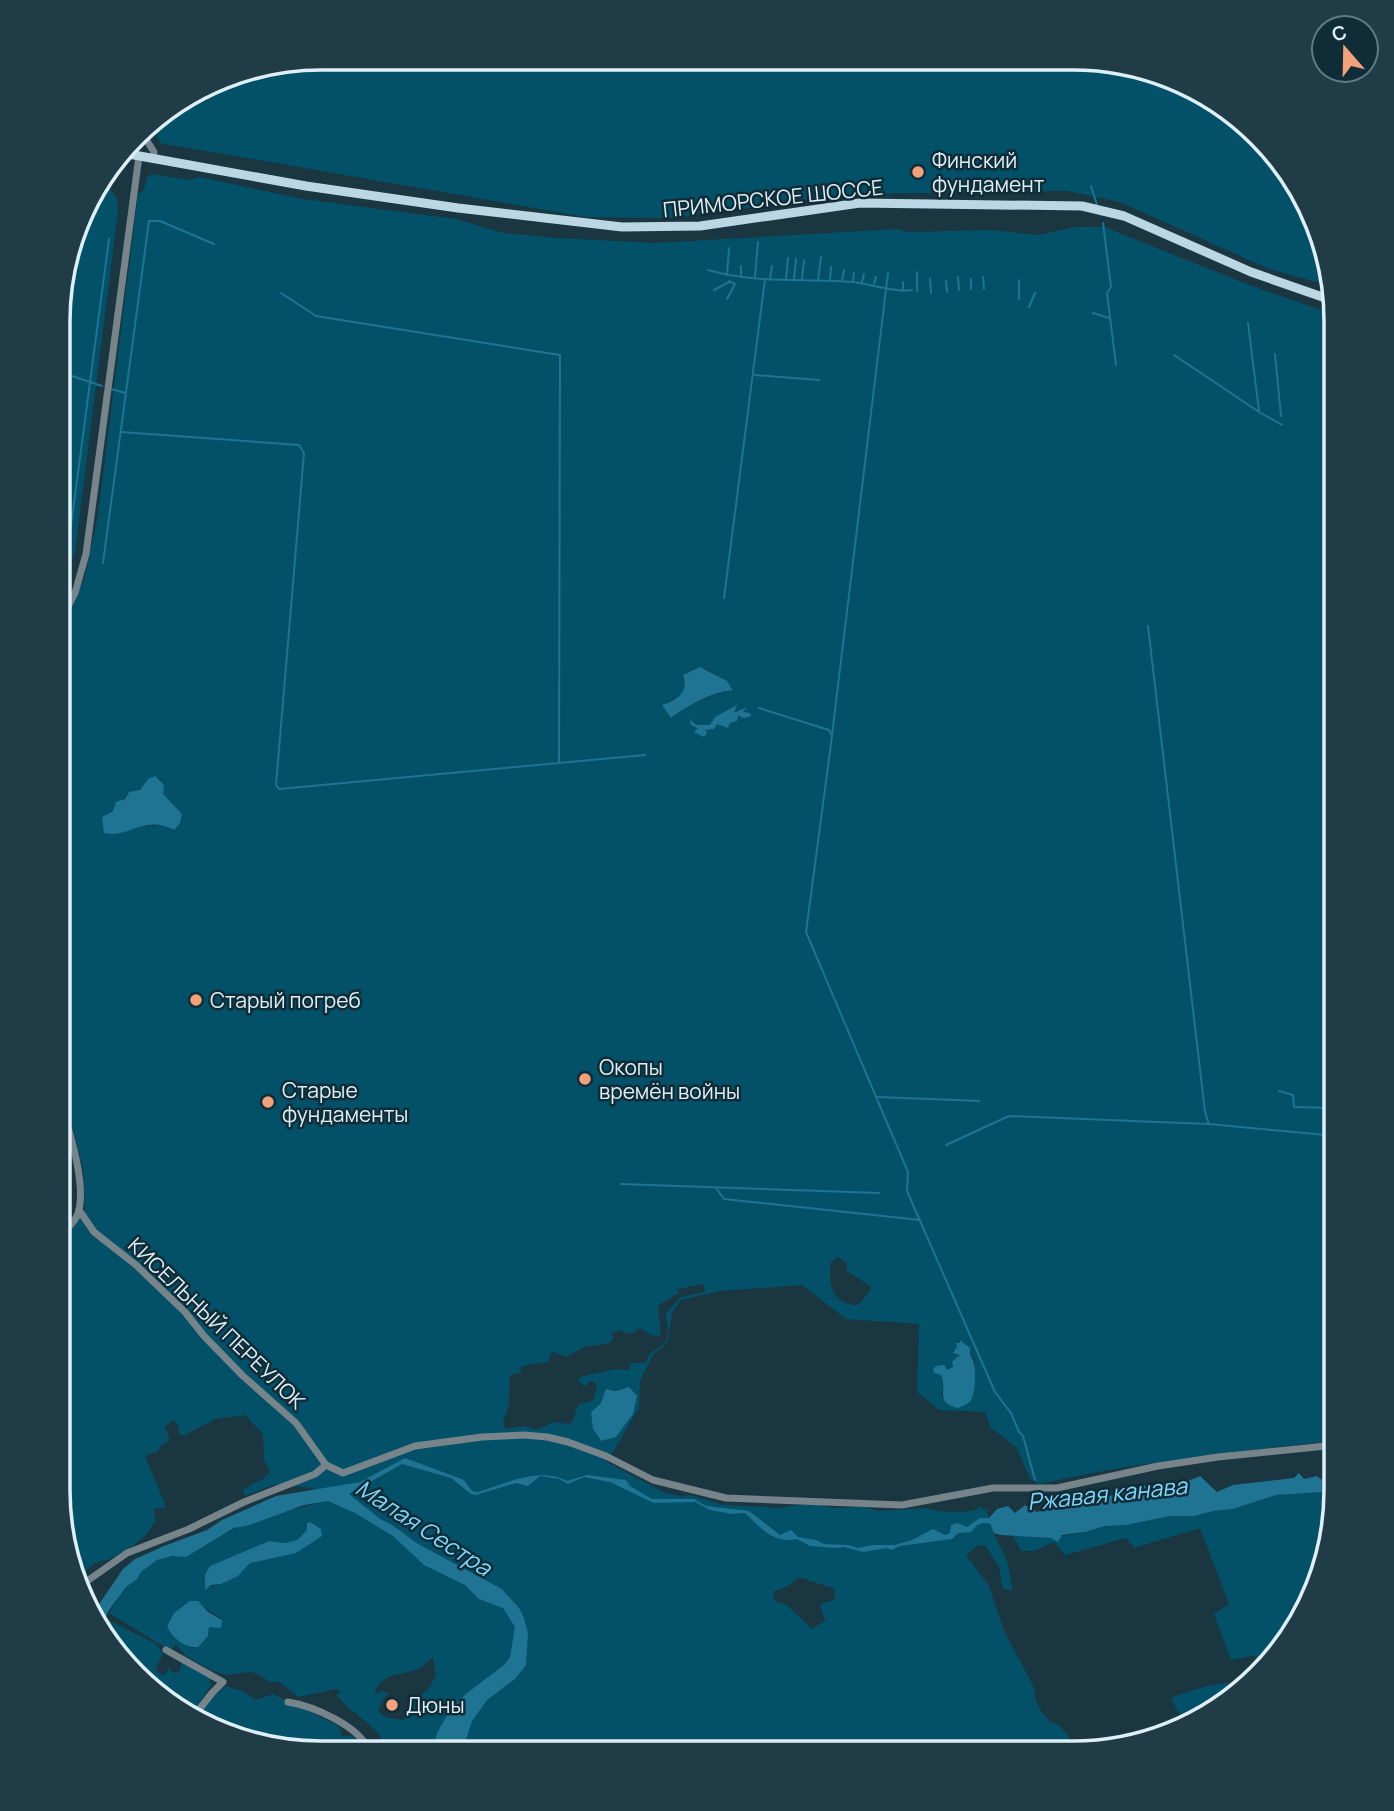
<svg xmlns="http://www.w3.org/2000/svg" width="1394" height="1811" font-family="Manrope,sans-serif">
	<rect width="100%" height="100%" fill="#193641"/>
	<g fill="#035169" fill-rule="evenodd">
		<polygon points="321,58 1108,60 1174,78 1233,112 1309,204 1328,285 1269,269 1120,202 1067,191 845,194 675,218 586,217 160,143 151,121 236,72"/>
		<path d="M 152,174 L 190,180 L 199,177 L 303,199 L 456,219 L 503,233 L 557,238 L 655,243 L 896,229 L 909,232 L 991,230 L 1038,235 L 1075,227 L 1104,227 L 1249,285 L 1335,315 L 1336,1441 C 1236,1451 1137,1462 1038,1484 L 1030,1478 L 1017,1448 L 990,1427 L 985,1412 L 939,1410 L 917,1392 L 919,1324 L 846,1319 L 802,1285 L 720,1291 L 681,1300 L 672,1313 L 667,1343 L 653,1355 L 640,1381 L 639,1407 L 607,1462 L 663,1492 L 682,1497 L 689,1495 L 723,1505 L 781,1508 L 811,1503 L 833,1508 L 862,1507 L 879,1511 L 926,1508 L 937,1511 L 957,1512 L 973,1511 L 982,1506 L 984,1511 L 986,1508 L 989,1518 L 987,1519 L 1007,1561 L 1013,1590 L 1003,1589 L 999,1567 L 985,1545 L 977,1546 L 966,1555 L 989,1586 L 1005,1633 L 1033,1685 L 1036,1701 L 1041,1711 L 1050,1722 C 1064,1725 1072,1740 1076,1753 L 386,1751 C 383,1725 350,1716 337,1695 L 341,1692 L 336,1689 L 298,1697 L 279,1682 L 270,1682 L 258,1674 L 250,1672 L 227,1675 L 213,1671 L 186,1656 L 176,1644 L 171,1651 L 109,1613 L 122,1592 L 143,1570 L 161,1557 L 189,1555 L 244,1523 L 318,1503 L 314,1488 L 272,1485 L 245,1496 L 243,1489 L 263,1479 L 270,1472 L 264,1460 L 263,1434 L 245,1415 L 215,1419 L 185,1435 L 180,1435 L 178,1425 L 173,1420 L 165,1427 L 170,1441 L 162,1444 L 158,1451 L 145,1456 L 166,1507 L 154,1509 L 156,1521 L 146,1535 L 133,1546 L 109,1559 L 95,1563 L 78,1577 L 58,1491 L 58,1239 L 75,1226 L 85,1210 L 83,1168 L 59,1074 L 59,632 L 84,580 L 98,516 L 138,194 L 144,190 L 147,177 ZM 706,669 L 724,680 L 732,691 C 720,690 682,707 674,716 L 667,703 L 680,696 L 685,689 L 683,675 ZM 148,779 L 170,803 L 164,825 L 138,826 L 129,829 L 102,817 L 113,811 L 129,792 L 140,790 ZM 838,1257 L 847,1263 L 847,1271 L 870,1286 L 870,1291 L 858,1305 C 833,1306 827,1282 831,1262 ZM 704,1284 L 705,1292 L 681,1297 L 666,1313 L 668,1330 L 666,1342 L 650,1354 L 646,1363 L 631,1363 L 629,1370 L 615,1369 L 580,1377 L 579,1382 L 585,1386 L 590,1381 L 593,1381 L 597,1386 L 594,1400 L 578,1405 L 573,1421 L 569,1424 L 553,1422 L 537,1430 L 524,1426 L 505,1429 L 503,1422 L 509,1405 L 510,1375 L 520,1373 L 522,1366 L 548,1362 L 552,1351 L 566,1357 L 584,1347 L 609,1343 L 613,1339 L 612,1333 L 620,1330 C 628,1336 633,1334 640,1328 L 653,1336 L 661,1335 L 658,1305 L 679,1293 L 677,1289 ZM 960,1341 C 968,1346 968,1353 975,1359 L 972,1399 L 942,1396 L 943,1380 L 941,1375 L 954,1367 L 952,1362 L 961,1355 L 957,1347 ZM 629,1387 L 628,1420 L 616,1437 L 600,1441 L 593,1429 L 592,1411 L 599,1408 L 608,1389 L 616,1391 ZM 310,1522 L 322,1532 L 281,1556 L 270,1557 L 249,1563 L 244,1569 L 221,1584 L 209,1587 L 210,1566 L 269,1541 L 285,1543 L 297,1540 L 307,1530 L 307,1523 ZM 799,1577 L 835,1589 L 834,1600 L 820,1604 L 825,1621 L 812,1629 L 787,1605 L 775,1601 L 773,1592 L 788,1586 ZM 203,1607 L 221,1618 L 218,1628 L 214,1626 L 209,1627 L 208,1636 L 193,1648 L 174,1637 L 167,1626 L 169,1620 ZM 433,1658 L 436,1675 L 430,1687 L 414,1702 L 411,1714 L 403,1720 L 385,1717 L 378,1711 L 383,1699 L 389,1693 L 382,1691 L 374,1695 C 382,1670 401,1677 420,1668 C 424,1665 429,1660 433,1658 Z"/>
		<polygon points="102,178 117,198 118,211 75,552 59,597 60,286 93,190"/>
		<polygon points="58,1120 70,1168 71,1199 58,1215"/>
		<path d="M 1329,1490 L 1336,1491 C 1336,1565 1301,1637 1248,1687 C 1233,1701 1212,1711 1195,1723 L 1178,1712 L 1171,1698 C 1191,1690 1209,1684 1230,1683 C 1240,1683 1253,1675 1262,1671 L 1254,1655 L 1231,1660 L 1214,1614 L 1229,1604 L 1200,1528 L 1134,1548 L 1126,1538 L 1065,1555 L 1054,1542 L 1035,1551 L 1021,1551 L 1012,1534 L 1051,1538 L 1085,1532 L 1105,1526 L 1126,1525 L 1170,1516 L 1195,1516 L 1213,1511 L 1233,1509 L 1276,1495 Z"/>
		<path d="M 105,1618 L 156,1644 L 163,1654 L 155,1670 L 164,1676 L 169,1668 L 172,1672 L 179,1673 L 182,1662 L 208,1676 L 212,1684 L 191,1715 C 152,1700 123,1663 100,1629 Z"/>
		<polygon points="226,1686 242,1691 256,1700 273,1694 339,1726 342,1736 352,1736 364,1751 287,1751 197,1717 210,1699"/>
	</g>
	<g fill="#1e7492">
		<path d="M 700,667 L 727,681 L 733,691 C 717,689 683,708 671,718 L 662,705 C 677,700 689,693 683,675 Z"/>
		<polygon points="737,705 734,713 747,707 743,712 750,713 751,716 744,718 738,715 737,721 730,723 728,728 717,724 714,729 705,730 707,733 704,737 694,732 698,728 691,725 690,719 696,725 710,725 715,717"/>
		<path d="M 155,776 L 164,785 L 163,794 L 182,814 L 180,823 L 174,830 C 144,814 128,839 104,833 L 102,817 L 113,811 L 116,802 L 125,799 L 129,792 L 140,790 L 148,779 Z"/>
		<path d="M 960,1340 L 970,1348 L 970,1355 C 977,1361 976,1390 972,1398 C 970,1404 963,1406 958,1408 C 934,1402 948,1391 941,1375 L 934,1373 L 933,1369 L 936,1366 L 944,1365 L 947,1370 L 953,1367 L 952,1362 L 960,1355 L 953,1353 L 957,1347 L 956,1343 L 960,1343 Z"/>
		<polygon points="629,1387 637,1396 633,1414 616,1437 601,1441 593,1429 591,1412 601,1403 606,1389 616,1391"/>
		<path d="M 405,1458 L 464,1480 L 472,1491 L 478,1492 C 506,1484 538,1466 567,1481 L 587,1475 L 626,1480 L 630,1486 L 652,1499 L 694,1499 L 706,1506 L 749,1511 L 780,1535 L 791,1530 L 798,1537 L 816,1540 L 824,1544 L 848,1545 L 858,1548 L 873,1545 L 895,1545 L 912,1540 L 933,1529 L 945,1535 L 950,1533 L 951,1525 L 957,1523 L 967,1527 L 980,1518 L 989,1518 L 997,1509 L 1008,1506 L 1015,1513 L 1025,1505 L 1037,1512 L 1043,1510 L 1043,1504 L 1110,1496 L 1142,1485 L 1154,1489 L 1167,1484 L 1181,1484 L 1200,1476 L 1217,1492 L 1233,1485 L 1294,1478 L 1299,1473 L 1304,1479 L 1317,1476 L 1322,1480 L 1326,1474 L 1336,1478 L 1336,1491 L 1276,1495 L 1233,1509 L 1213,1511 L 1195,1516 L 1170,1516 L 1126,1525 L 1105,1526 L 1085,1532 L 1062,1535 L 1058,1542 L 1051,1538 L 1001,1535 L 994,1533 L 990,1524 C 982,1521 976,1525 971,1532 L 958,1533 L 952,1539 L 900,1546 L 891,1550 L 887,1548 L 863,1552 L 844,1547 L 836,1548 L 810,1546 L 797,1539 C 773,1544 761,1528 745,1513 L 732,1514 L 710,1510 L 695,1502 L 654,1503 L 610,1482 L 584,1477 L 568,1484 L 559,1479 L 540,1476 L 528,1486 L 516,1483 L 476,1495 L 471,1494 L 451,1478 L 402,1464 L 349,1494 L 380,1519 L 392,1525 L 418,1544 L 502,1589 L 519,1608 L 524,1618 L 528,1633 L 526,1665 L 515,1679 L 487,1700 L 472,1721 L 462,1752 L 433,1751 L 437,1733 L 450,1710 L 467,1693 L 504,1665 L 510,1657 L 515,1627 L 503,1608 L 479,1599 L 465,1585 L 424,1565 L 393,1536 L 355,1513 L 328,1501 L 304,1505 L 250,1525 L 234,1528 L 186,1557 L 172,1556 L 157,1560 L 141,1572 L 137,1579 L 126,1587 L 109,1610 L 100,1629 L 91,1616 L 123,1569 L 135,1559 L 164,1546 L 207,1530 L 222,1520 L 276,1496 L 360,1482 Z"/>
		<polygon points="310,1522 321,1529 322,1536 296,1553 250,1563 238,1576 221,1584 211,1585 205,1590 205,1575 210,1566 269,1541 285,1543 297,1540 307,1530 307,1523"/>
		<path d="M 190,1601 L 198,1601 L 208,1612 L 222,1620 L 221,1628 L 209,1627 L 208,1636 L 198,1647 C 185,1648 172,1638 167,1626 L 174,1613 Z"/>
	</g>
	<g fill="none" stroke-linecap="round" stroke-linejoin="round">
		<g stroke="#1e7492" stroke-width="2">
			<polyline points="1091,186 1097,205"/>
			<polyline points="1103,223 1111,287 1107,293 1116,365"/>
			<path d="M 708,270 C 755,284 805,278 853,282 C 870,284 897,293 912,290"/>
			<polyline points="917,272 917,291"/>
			<polyline points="727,275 729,248"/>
			<polyline points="741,276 741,266"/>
			<polyline points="755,277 758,242"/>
			<polyline points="958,277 959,290"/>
			<polyline points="983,277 984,289"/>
			<polyline points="770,278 772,266"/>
			<polyline points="786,279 788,258"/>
			<polyline points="794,279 796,259"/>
			<polyline points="802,279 804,260"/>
			<polyline points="930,279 931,293"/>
			<polyline points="971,279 971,289"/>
			<polyline points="818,280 821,257"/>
			<polyline points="830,280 831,267"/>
			<polyline points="1019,280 1019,299"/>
			<polyline points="842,281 844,270"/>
			<polyline points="853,281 854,273"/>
			<polyline points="946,281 947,292"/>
			<polyline points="862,282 864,274"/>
			<polyline points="874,284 876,277"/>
			<polyline points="714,290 729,282"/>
			<polyline points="903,291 903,282"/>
			<polyline points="281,293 316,316 560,355 559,762"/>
			<polyline points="727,299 735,284 729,281"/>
			<polyline points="1029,307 1035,293"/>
			<polyline points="1093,313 1109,318"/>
			<polyline points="1248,323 1259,411"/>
			<polyline points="1275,354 1281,416"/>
			<polyline points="1174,355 1259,412 1282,425"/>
			<polyline points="60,372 102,386"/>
			<polyline points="754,375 819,380"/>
			<polyline points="111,389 125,393"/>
			<polyline points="121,432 299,445 304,453 276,785 279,789 645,755"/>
			<polyline points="1325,457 1336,464"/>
			<polyline points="68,548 109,239"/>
			<polyline points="103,563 149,221 160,221 214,244"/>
			<polyline points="724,598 765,279"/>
			<polyline points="1148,626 1205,1112 1209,1124 1336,1136"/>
			<polyline points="759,708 829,730 832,736 806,932 908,1172 907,1191 995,1392 1011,1413 1019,1432 1023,1436 1035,1480"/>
			<polyline points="832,735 888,273"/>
			<polyline points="1279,1091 1293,1095 1294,1107 1336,1108"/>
			<polyline points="878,1097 979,1101"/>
			<polyline points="946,1145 1009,1116 1208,1124"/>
			<polyline points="621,1184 879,1193"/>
			<polyline points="716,1188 724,1199 920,1220"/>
		</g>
		<g stroke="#77848a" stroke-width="7">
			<polyline points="142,133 154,152 153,159"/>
			<polyline points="59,624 75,593 86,554 139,156"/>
			<polyline points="79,1210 94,1232 136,1265 185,1312 204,1336 243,1376 296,1423 326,1465 343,1473 415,1446 482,1437 524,1435 547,1437 568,1442 606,1456 653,1480 726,1498 902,1505 993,1488 1057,1488 1158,1466 1218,1457 1336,1445"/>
			<path d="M 58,1236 C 67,1230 77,1220 79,1210 C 86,1180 67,1124 59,1095"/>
			<polyline points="80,1586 127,1553 189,1529 244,1502 315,1474 326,1465"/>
			<polyline points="166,1650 223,1682 212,1693 194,1716"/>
			<path d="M 288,1702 C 313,1706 360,1726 369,1751"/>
		</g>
		<polyline stroke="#bbd7e3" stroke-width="9" points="123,153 306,186 458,208 622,227 700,226 860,203 1082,206 1124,216 1251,272 1331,300"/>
	</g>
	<g fill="#f1a27b" stroke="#0f2c37" stroke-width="2.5">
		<circle cx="918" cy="172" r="7"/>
		<circle cx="196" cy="1000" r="7"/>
		<circle cx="585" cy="1079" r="7"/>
		<circle cx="268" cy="1102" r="7"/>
		<circle cx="392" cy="1705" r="7"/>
	</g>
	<g text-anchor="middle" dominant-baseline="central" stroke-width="5" stroke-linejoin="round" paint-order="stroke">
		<g font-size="21" fill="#dfeff7" stroke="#0f2c37" text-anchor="start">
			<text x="932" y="160">Финский<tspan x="932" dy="24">фундамент</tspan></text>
			<text x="210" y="1000">Старый погреб</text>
			<text x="599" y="1067">Окопы<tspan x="599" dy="24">времён войны</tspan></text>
			<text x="282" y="1090">Старые<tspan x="282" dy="24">фундаменты</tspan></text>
			<text x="406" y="1705">Дюны</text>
		</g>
		<g font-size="21" fill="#dfeff7" stroke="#0f2c37">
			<text transform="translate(773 198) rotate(-6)">ПРИМОРСКОЕ ШОССЕ</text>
			<text transform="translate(217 1323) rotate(44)">КИСЕЛЬНЫЙ ПЕРЕУЛОК</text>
		</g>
		<g font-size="23" font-style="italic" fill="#80d5f8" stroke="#0f2c37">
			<text transform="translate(1107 1493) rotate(-6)">Ржавая канава</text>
			<text transform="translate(424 1527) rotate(33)">Малая Сестра</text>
		</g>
	</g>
	<path d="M0 0H1394V1811H0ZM321 70H1073A251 251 0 0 1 1324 321V1490A251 251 0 0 1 1073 1741H321A251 251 0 0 1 70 1490V321A251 251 0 0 1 321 70Z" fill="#203c46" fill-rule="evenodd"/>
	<path fill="none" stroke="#dfeff7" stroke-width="3.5" d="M321 70H1073A251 251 0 0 1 1324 321V1490A251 251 0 0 1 1073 1741H321A251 251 0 0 1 70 1490V321A251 251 0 0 1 321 70Z"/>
	<g transform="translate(1345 49) rotate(340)"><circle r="33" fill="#0f2c37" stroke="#627a84" stroke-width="2"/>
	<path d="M0-5L12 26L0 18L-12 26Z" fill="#f1a27b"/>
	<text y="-10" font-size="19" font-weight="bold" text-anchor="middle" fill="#dfeff7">С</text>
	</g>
</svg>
